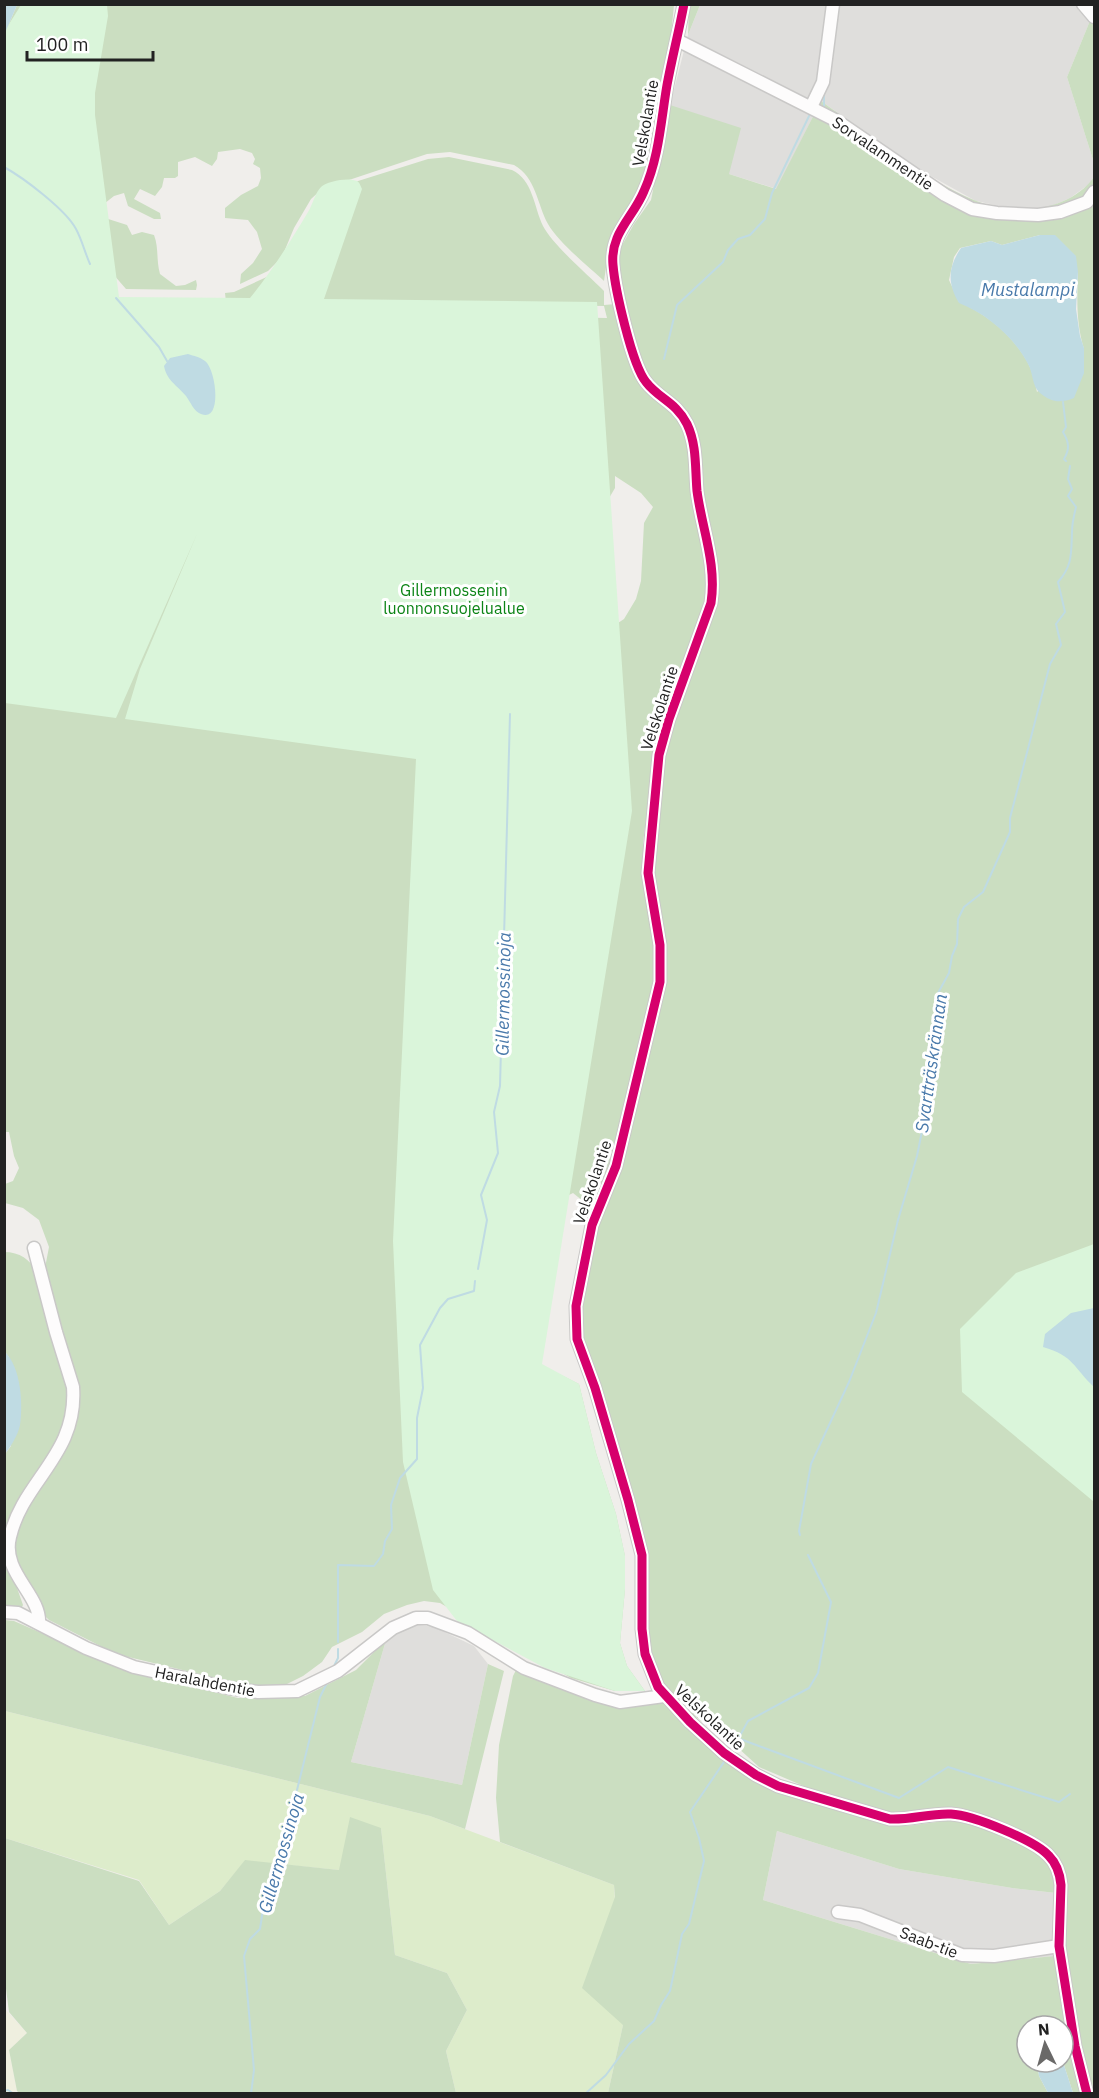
<svg xmlns="http://www.w3.org/2000/svg" width="1099" height="2098" font-family="'IBM Plex Sans',sans-serif">
	<rect width="100%" height="100%" fill="#f0eeeb"/>
	<g fill="#dfdedc">
		<polygon points="700,5 1094,5 1094,11 1067,77 1094,163 1094,177 1088,185 1070,198 1045,209 1009,208 976,201 918,169 821,101 777,189 729,174 670,105 688,35"/>
		<polygon points="412,1624 434,1627 474,1646 488,1664 462,1785 351,1762 386,1640"/>
		<polygon points="777,1831 899,1869 1012,1888 1056,1893 1054,1956 971,1964 763,1900"/>
	</g>
	<polygon fill="#efefdf" points="4,2008 27,2033 9,2050 17,2091 5,2093"/>
	<polygon fill="#ddeccb" points="5,1711 430,1816 614,1885 623,2025 608,2093 456,2093 446,2051 467,2010 447,1973 395,1955 381,1828 339,1870 245,1861 220,1891 169,1925 139,1880 5,1838"/>
	<g fill="#cbdec1" fill-rule="evenodd">
		<path d="M 17,5 L 674,5 L 671,35 L 659,95 L 657,123 L 646,177 L 611,234 L 604,281 C 588,266 558,242 548,224 C 537,204 536,177 514,165 L 450,152 L 427,154 L 322,189 L 311,199 L 294,228 L 282,257 L 268,271 L 240,284 L 241,274 L 253,263 L 262,249 L 257,232 L 248,220 L 225,218 L 225,208 L 241,195 L 258,186 L 261,178 L 260,168 L 253,164 L 255,159 L 252,153 L 240,149 L 218,152 L 217,159 L 212,166 L 195,157 L 178,162 L 178,176 L 175,178 L 164,178 L 162,187 L 155,196 L 140,189 L 134,199 L 160,213 L 161,219 L 154,219 L 128,206 L 124,193 L 114,196 L 100,207 L 102,217 L 127,225 L 132,235 L 142,232 L 154,235 C 159,248 156,260 160,274 L 176,286 L 185,285 L 196,280 L 197,285 L 196,290 L 126,289 L 113,274 L 5,33 Z"/>
		<polygon points="689,5 700,5 688,35"/>
		<polygon points="1094,11 1094,163 1067,77"/>
		<path d="M 821,101 C 867,133 923,179 974,200 C 1013,216 1068,213 1094,177 L 1094,2093 L 1092,2093 L 1075,2025 L 1064,1946 L 1067,1880 L 1061,1864 L 975,1814 L 891,1815 L 820,1793 L 759,1767 L 736,1746 L 693,1715 L 683,1702 L 665,1689 L 656,1671 L 650,1653 L 646,1629 L 647,1566 L 582,1338 C 581,1300 587,1245 602,1210 C 608,1195 616,1182 621,1167 L 664,983 L 653,873 L 663,756 L 718,589 L 715,552 L 702,490 L 700,450 L 643,372 L 625,306 L 617,265 L 617,254 L 634,224 L 651,200 L 670,105 L 741,128 L 729,174 L 776,189 ZM 1040,235 L 1078,273 C 1077,299 1076,323 1084,349 L 1037,392 C 1035,383 1033,373 1029,365 C 1015,337 987,314 959,302 L 949,280 L 954,257 L 960,248 L 991,241 L 1002,245 Z"/>
		<path d="M 449,157 L 512,170 C 533,180 534,207 543,226 C 553,245 588,275 604,291 L 604,305 L 616,304 L 639,380 L 676,413 L 685,427 L 710,585 L 705,607 L 651,779 L 643,843 L 644,873 L 656,955 L 655,986 L 612,1167 L 593,1209 L 573,1193 L 559,1200 L 521,1355 L 579,1384 L 596,1453 L 616,1514 L 625,1556 L 625,1589 L 620,1643 L 627,1666 L 645,1691 L 615,1691 L 571,1678 L 440,1603 L 424,1601 L 407,1605 L 384,1614 L 362,1632 L 332,1647 L 322,1662 L 303,1676 L 283,1686 L 253,1687 L 116,1654 L 49,1620 L 42,1613 L 16,1569 L 12,1539 L 75,1415 L 44,1273 L 49,1247 L 39,1220 L 23,1208 L 5,1203 L 5,1184 L 13,1181 L 19,1168 L 14,1156 L 9,1132 L 5,1132 L 5,307 L 607,318 L 604,306 L 226,302 L 225,293 L 234,292 L 271,275 L 339,187 L 428,159 ZM 615,476 L 641,493 L 653,507 L 644,523 L 641,581 L 636,599 L 624,619 L 612,627 L 605,505 L 615,488 Z"/>
		<path d="M 4,1252 C 21,1252 29,1260 39,1273 L 71,1387 L 64,1432 L 19,1505 L 11,1571 L 23,1605 L 20,1611 L 4,1608 L 5,1454 L 11,1446 L 9,1357 L 5,1352 Z"/>
		<polygon points="5,1620 14,1621 128,1671 238,1698 305,1696 356,1670 386,1640 351,1762 462,1785 488,1664 504,1671 465,1829 430,1816 5,1711"/>
		<polygon points="516,1670 574,1694 606,1702 660,1700 686,1726 776,1791 880,1823 907,1826 951,1820 972,1824 1024,1846 1038,1854 1052,1870 1056,1893 1012,1888 899,1869 777,1831 763,1900 971,1964 1054,1956 1070,2047 1081,2093 1073,2093 1063,2062 1063,2026 1027,2026 1027,2062 1037,2062 1039,2076 1048,2093 608,2093 623,2025 582,1988 615,1897 614,1885 500,1842 496,1798 499,1745 513,1676"/>
		<polygon points="350,1817 381,1828 395,1955 447,1973 467,2010 446,2051 456,2093 20,2094 17,2091 9,2050 27,2033 9,2012 4,1973 5,1838 139,1881 169,1925 220,1891 245,1860 339,1870"/>
	</g>
	<g fill="#daf5da">
		<path d="M 21,5 L 107,5 L 108,16 L 95,93 L 95,115 L 119,297 L 250,298 C 272,271 290,242 308,212 C 313,204 315,193 321,187 C 327,181 349,177 357,181 C 360,183 360,185 362,189 L 324,299 L 597,302 L 632,811 L 542,1364 L 579,1384 L 596,1453 L 616,1514 L 625,1556 L 625,1589 L 620,1643 L 627,1666 L 645,1691 L 615,1691 L 545,1668 L 457,1621 L 433,1590 L 403,1462 L 393,1241 L 416,759 L 125,719 L 140,669 L 197,534 L 116,718 L 5,703 L 4,32 Z"/>
		<polygon points="1094,1244 1094,1504 1093,1501 962,1392 960,1329 1016,1273"/>
	</g>
	<g fill="#bfdbe3">
		<polygon points="5,4 17,5 5,33 4,5"/>
		<path d="M 1040,235 L 1055,235 L 1076,256 L 1078,272 L 1076,309 L 1080,336 L 1084,348 L 1084,373 L 1074,398 C 1061,403 1052,403 1040,393 C 1032,387 1033,372 1028,364 C 1014,337 987,314 959,303 C 947,283 948,267 961,248 L 991,241 L 1002,245 Z"/>
		<path d="M 188,354 C 194,356 200,357 205,361 C 216,369 223,423 201,414 C 194,412 190,401 186,396 C 177,385 167,381 164,366 L 170,358 Z"/>
		<path d="M 1094,1308 L 1094,1387 C 1073,1367 1074,1356 1043,1347 L 1045,1334 L 1071,1313 Z"/>
		<path d="M 5,1352 C 21,1368 23,1403 20,1425 C 18,1435 11,1446 5,1454 Z"/>
		<polygon points="1037,2062 1063,2062 1073,2093 1048,2093 1039,2076"/>
	</g>
	<g fill="none" stroke-linecap="round" stroke-linejoin="round">
		<g stroke="#bfdbe3" stroke-width="2">
			<polyline points="824,93 824,107"/>
			<path d="M 4,167 C 24,178 66,210 76,229 C 82,240 85,253 90,264"/>
			<polyline points="116,298 159,347 167,361"/>
			<polyline points="664,359 677,305 723,262 728,250 738,239 750,235 765,219 772,193 810,114"/>
			<path d="M 1063,402 L 1066,427 L 1063,432 C 1069,442 1070,449 1064,459 L 1066,461"/>
			<polyline points="478,1269 487,1220 481,1195 498,1153 494,1112 500,1086 510,714"/>
			<path d="M 800,1535 L 799,1531 L 811,1464 L 849,1382 L 876,1313 L 898,1220 L 917,1156 L 928,1101 L 934,1032 L 939,1016 L 937,1004 L 938,993 L 949,973 L 952,956 L 957,944 L 958,919 L 964,907 L 983,892 L 1010,832 L 1010,818 L 1050,664 L 1061,645 L 1056,624 L 1065,612 L 1058,582 C 1073,565 1071,553 1072,532 C 1072,523 1074,515 1076,507 L 1068,496 L 1072,489 L 1068,479 L 1070,466"/>
			<polyline points="338,1642 338,1565 374,1566 383,1554 385,1541 392,1529 391,1505 400,1478 417,1459 417,1418 423,1388 420,1345 440,1308 448,1299 474,1291 475,1281"/>
			<polyline points="334,1666 338,1658 338,1649"/>
			<polyline points="740,1739 899,1798 948,1767 1059,1802 1070,1794"/>
			<polyline points="732,1750 748,1721 809,1688 818,1673 831,1602 808,1555"/>
			<polyline points="4,2091 8,2090 14,2094"/>
			<polyline points="251,2094 254,2070 244,1956 250,1939 260,1929 263,1909 272,1891 320,1697 327,1683"/>
			<polyline points="585,2094 606,2075 629,2044 654,2021 661,2005 670,1991 682,1934 689,1924 704,1861 699,1838 690,1812 724,1762"/>
		</g>
		<g stroke="#c9c8c7" stroke-width="15">
			<g id="minor">
				<path d="M 684,4 C 679,31 672,58 667,85 C 661,120 659,158 644,191 C 633,218 610,233 613,265 C 615,289 632,365 646,382 C 659,399 676,402 687,424 C 697,445 695,468 697,491 C 702,529 717,564 711,603 L 669,719 L 659,755 L 648,873 L 660,945 L 660,982 L 616,1166 L 592,1225 L 576,1306 L 577,1339 L 595,1388 L 628,1500 L 642,1555 L 642,1629 L 645,1654 L 658,1687 L 690,1722 L 724,1753 L 756,1775 L 778,1786 L 890,1819 C 911,1820 930,1813 951,1814 C 972,1815 1035,1840 1049,1856 C 1057,1864 1060,1874 1061,1885 L 1059,1946 L 1075,2046 L 1087,2094"/>
				<polyline points="1083,4 1094,17"/>
				<polyline points="677,40 837,121 945,195 972,209 997,213 1038,215 1060,212 1087,202 1094,192"/>
				<polyline points="811,107 823,82 833,4"/>
				<path d="M 34,1248 L 56,1332 L 73,1387 C 78,1455 23,1480 10,1537 C 1,1572 41,1595 39,1623"/>
				<polyline points="4,1612 18,1613 86,1648 134,1667 229,1688 258,1692 297,1691 338,1671 393,1628 416,1618 428,1618 468,1633 524,1668 595,1695 620,1702 664,1696"/>
				<polyline points="838,1912 860,1915 962,1955 994,1956 1059,1946"/>
			</g>
		</g>
		<use href="#minor" stroke="#fdfcfc" stroke-width="12"/>
		<g stroke="#fff" stroke-width="13">
			<path id="cycleway" d="M 684,4 C 679,31 672,58 667,85 C 661,120 659,158 644,191 C 633,218 610,233 613,265 C 615,289 632,365 646,382 C 659,399 676,402 687,424 C 697,445 695,468 697,491 C 702,529 717,564 711,603 L 669,719 L 659,755 L 648,873 L 660,945 L 660,982 L 616,1166 L 592,1225 L 576,1306 L 577,1339 L 595,1388 L 628,1500 L 642,1555 L 642,1629 L 645,1654 L 658,1687 L 690,1722 L 724,1753 L 756,1775 L 778,1786 L 890,1819 C 911,1820 930,1813 951,1814 C 972,1815 1035,1840 1049,1856 C 1057,1864 1060,1874 1061,1885 L 1059,1946 L 1075,2046 L 1087,2094"/>
		</g>
		<use href="#cycleway" stroke="#d6006c" stroke-width="9"/>
	</g>
	<g text-anchor="middle" dominant-baseline="central" stroke-width="6" stroke-linejoin="round" paint-order="stroke">
		<g font-size="16" fill="#222" stroke="#fff">
			<text transform="translate(645 123) rotate(-80)">Velskolantie</text>
			<text transform="translate(883 153) rotate(34)">Sorvalammentie</text>
			<text transform="translate(659 708) rotate(-72)">Velskolantie</text>
			<text transform="translate(592 1182) rotate(-71)">Velskolantie</text>
			<text transform="translate(205 1681) rotate(11)">Haralahdentie</text>
			<text transform="translate(710 1717) rotate(43)">Velskolantie</text>
			<text transform="translate(929 1942) rotate(21)">Saab-tie</text>
		</g>
		<g font-size="16" fill="#0c8416" stroke="#fff">
			<text x="454" y="590">Gillermossenin<tspan x="454" dy="18">luonnonsuojelualue</tspan></text>
		</g>
		<g font-size="18" font-style="italic" fill="#4a7aab" stroke="#fff">
			<text x="1028" y="289">Mustalampi</text>
			<text transform="translate(503 994) rotate(-89)">Gillermossinoja</text>
			<text transform="translate(931 1063) rotate(-82)">Svartträskrännan</text>
			<text transform="translate(281 1853) rotate(-74)">Gillermossinoja</text>
		</g>
	</g>
	<rect width="1099" height="2098" fill="none" stroke="#222222" stroke-width="12"/>
	<g transform="translate(1045 2044) rotate(355)"><circle r="28" fill="#ffffff" stroke="#a7a7a7" stroke-width="1.5"/>
	<path d="M0-4.5L10 22L0 15L-10 22Z" fill="#6a6968"/>
	<text y="-9" font-size="16" font-weight="bold" text-anchor="middle" fill="#222222">N</text>
	</g>
	<path d="M27 51v9h126v-9" fill="none" stroke="#222222" stroke-width="3"/>
	<text x="36" y="51" font-size="18" fill="#222222" stroke="#ffffff" stroke-width="4.5" paint-order="stroke">100 m</text>
</svg>
